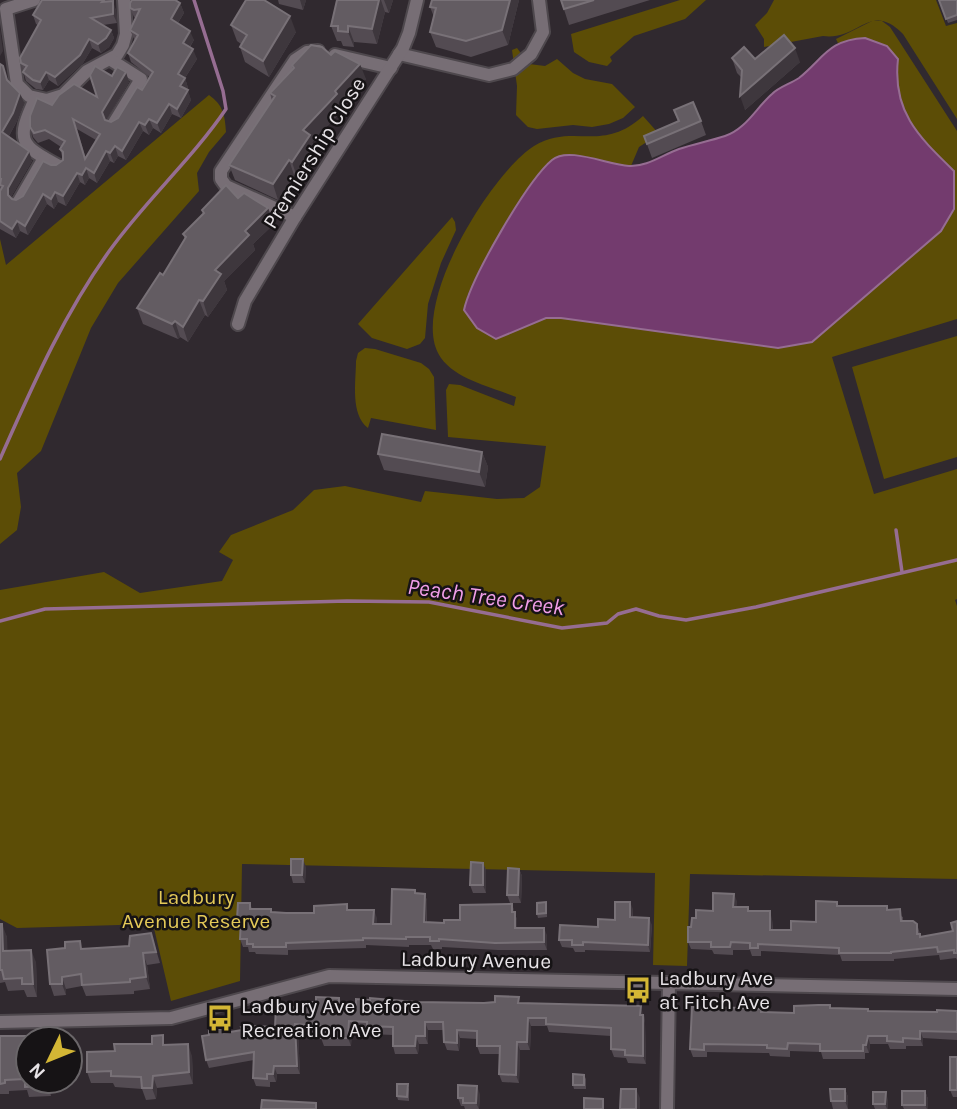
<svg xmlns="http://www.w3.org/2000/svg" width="957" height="1109" font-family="Karla,sans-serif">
	<rect width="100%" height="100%" fill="#30292f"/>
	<g fill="#5c4d06">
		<polygon points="680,0 706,0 685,19 634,36 610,57 612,61 607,66 589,62 574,52 571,34"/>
		<path d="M 774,0 L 936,0 L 946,26 L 957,23 L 957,119 L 903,34 C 870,0 859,41 823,36 L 764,47 L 764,39 L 755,25 L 767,13 Z"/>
		<path d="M 872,21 L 882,21 L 890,27 L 957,131 L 957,319 L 832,357 L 874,494 L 957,469 L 957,599 L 955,600 L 957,606 L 957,879 L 690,874 L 687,966 L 653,965 L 655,873 L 242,864 L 240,981 L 171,1001 L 153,924 L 17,928 L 0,919 L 0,590 L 104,572 L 140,593 L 222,581 L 233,560 L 219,552 L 231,535 L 293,510 L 314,490 L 345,486 L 421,502 L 425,491 L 497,499 L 524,498 L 540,487 L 546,446 L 448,437 L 446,390 L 449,384 L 460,385 L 514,406 L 516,397 C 492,387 457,380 441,358 C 406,310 491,173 534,146 C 574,122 601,154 643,116 L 659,134 L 639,147 L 631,166 L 604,163 L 531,186 L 468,294 L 464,310 L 496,339 L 546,318 L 561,318 L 778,348 L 812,342 L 941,231 L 954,171 C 918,137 892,113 898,59 L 865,38 L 838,43 L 836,39 Z"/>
		<polygon points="517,48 529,64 545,66 557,59 573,73 585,79 612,84 635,107 623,118 609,124 592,127 573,125 537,129 528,127 516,115 517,86 512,50"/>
		<path d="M 209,95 C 223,105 225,115 226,132 L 209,152 L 197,173 L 199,191 L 118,283 L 91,328 L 41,451 L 17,473 L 21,507 L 17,530 L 0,544 L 0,239 L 6,265 Z"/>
		<polygon points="452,217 455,222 456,230 441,263 428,304 425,338 420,344 407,349 372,338 358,324"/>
		<polygon points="957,336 957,457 884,479 852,367"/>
		<path d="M 365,348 L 375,349 L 421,363 L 429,369 L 434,377 L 436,430 L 371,418 L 368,428 C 350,414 356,382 356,361 L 358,353 Z"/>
	</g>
	<path fill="#733b6e" stroke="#966d92" stroke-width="2" d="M 865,38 L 887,46 L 898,59 C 892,112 919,137 954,171 L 954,209 L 941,231 L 812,342 L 778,348 L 561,318 L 546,318 L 496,339 L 477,328 L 464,310 C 471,278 527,181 552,160 C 568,146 608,165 629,166 C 647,167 662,155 679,149 C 694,144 710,141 725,136 C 746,129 756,108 772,94 C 779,87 790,84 799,78 C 824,58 828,40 865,38 Z"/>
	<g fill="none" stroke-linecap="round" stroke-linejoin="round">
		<g stroke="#966d92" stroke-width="3.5">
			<path d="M 0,459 C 32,387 63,315 110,250 C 146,200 192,159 226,109 L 223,91 L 194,0"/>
			<polyline points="896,530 902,572"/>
			<polyline points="0,621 45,609 347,601 429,602 562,628 607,623 618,614 636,609 659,616 686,620 756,607 957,560"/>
		</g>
		<g stroke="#4e484d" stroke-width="16">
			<g id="street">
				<polyline points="34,0 6,9 17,84 29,96 47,100 63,95 87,71 117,55 123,45 126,34 124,0"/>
				<polyline points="399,54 489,75 513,69 531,54 543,32 539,0"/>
				<polyline points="335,55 391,68"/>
				<polyline points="111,60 141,79 114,123"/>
				<path d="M 35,99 C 16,140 19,145 59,166"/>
				<polyline points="19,201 44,158"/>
				<polyline points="295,217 226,186 221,179 221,171 295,60 307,52 318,51"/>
				<polyline points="238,324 245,301 295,217 403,48 409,33 417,0"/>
				<polyline points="0,1022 171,1018 329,976 957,989"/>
				<polyline points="667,1109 669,983"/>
			</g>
		</g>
		<use href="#street" stroke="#776e75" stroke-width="12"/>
	</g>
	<g fill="#534b52" fill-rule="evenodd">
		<polygon points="42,0 112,0 111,1 116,10 117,23 103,25 111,30 114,38 109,47 101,53 92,48 83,63 58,86 49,80 43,90 36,89 26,81 21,63 38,25 36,24 33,15"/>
		<path d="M 132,0 L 178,0 L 177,1 L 180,3 L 184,13 L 178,23 L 194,40 L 190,47 L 197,59 L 185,78 L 188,88 L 187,90 L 191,100 L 181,118 L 172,114 L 161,133 L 153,128 L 149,135 L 143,131 L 126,160 L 118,156 L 114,163 L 110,161 L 97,183 L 89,178 L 85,185 L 80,182 L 66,206 L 58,202 L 54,209 L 47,204 L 28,235 L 20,231 L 16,238 L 0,229 L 0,64 L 3,66 L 8,81 L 24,103 L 16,123 L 9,136 L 32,161 L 11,197 L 11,199 L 16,200 L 23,196 L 51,165 L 56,165 L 63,160 L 60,149 L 61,147 L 49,139 L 38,143 L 33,137 L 30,127 L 52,105 L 97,97 L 112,76 L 129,82 L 106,121 L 111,122 L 118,118 L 142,90 L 150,77 L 131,62 L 128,53 L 135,41 L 130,30 L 136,19 L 134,17 L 130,8 ZM 77,129 L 96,140 L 86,159 Z"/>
		<polygon points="278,0 306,0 303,10 279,4"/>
		<polygon points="337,0 393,0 389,13 385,12 377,44 354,42 354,47 343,46 341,41 337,41 331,26"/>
		<polygon points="432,0 519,0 508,45 471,57 436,47 430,32 434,17 430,7"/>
		<polygon points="561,0 650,0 569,25"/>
		<polygon points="939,0 957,0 957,20 948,23"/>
		<polygon points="231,25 296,32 269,77 245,62 240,47 241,44 237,41"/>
		<polygon points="331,55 366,79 341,105 343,110 312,142 315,150 297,177 294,175 278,200 235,180 229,165 272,101 270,93 293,69 292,65"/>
		<polygon points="732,58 755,59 800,62 745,110 742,78 737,73"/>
		<polygon points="674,110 701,121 706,135 652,158 644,136 678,122"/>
		<polygon points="238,198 268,208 274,224 253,244 255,250 224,281 227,290 208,317 205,315 188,342 180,337 178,339 143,324 137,308 163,275 185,240 183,234 203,214 202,210"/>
		<polygon points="482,452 488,467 485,487 384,470 378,454"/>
		<polygon points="483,863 486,870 486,893 473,893 470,885"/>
		<polygon points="306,867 305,883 293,883 291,875"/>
		<polygon points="519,869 522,876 521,903 510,903 507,895"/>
		<polygon points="416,893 425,894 427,901 427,922 444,923 460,920 512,904 517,920 517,928 547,935 547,950 498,950 442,947 442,949 433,949 431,945 409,945 409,947 366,945 366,948 288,950 288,955 256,954 255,952 249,952 248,947 243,947 240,939 240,927 237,919 250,903 252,909 271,909 272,912 314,913 350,910 377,918 376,924 391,924"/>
		<polygon points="737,901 736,907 772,919 773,930 791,930 816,922 839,906 889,910 903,917 903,921 917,924 921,937 953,931 957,921 957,960 956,958 940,960 939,955 894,959 894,961 842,961 840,955 761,951 761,956 752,956 750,950 733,950 733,955 714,954 712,950 691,949 688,942 691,927 696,918"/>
		<polygon points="546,902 547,906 547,917 538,918 537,914"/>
		<polygon points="633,909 633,917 652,925 650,952 585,950 585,952 575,952 573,948 562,947 559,940 598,927 615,920"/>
		<polygon points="0,924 7,937 7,951 36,962 37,997 27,997 24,990 8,991 5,982 0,983"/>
		<polygon points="151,933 160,963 147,965 150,989 134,991 134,994 86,996 82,986 66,989 66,995 54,996 50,984 83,949 129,946"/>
		<polygon points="339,998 341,1004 416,1002 521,1003 644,1014 645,1023 646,1064 628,1063 626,1058 614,1057 611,1049 611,1036 549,1032 547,1026 531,1026 530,1050 520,1050 519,1083 502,1082 499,1074 499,1054 480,1054 477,1046 477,1039 460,1038 459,1051 447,1050 444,1042 443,1030 428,1030 428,1044 419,1044 418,1054 395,1054 393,1046 393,1035 370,1034 368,1030 352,1029 351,1046 324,1046 321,1038 321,1033 298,1032 300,1074 277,1074 276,1082 270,1082 270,1087 256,1086 253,1078 254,1060 209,1068 206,1060 209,1035 275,1027 305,1007 316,1002"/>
		<polygon points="830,1005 831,1008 868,1009 869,1011 957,1011 957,1040 923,1038 923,1046 906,1046 906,1049 890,1049 888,1044 870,1044 869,1053 865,1053 865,1059 823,1059 821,1052 790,1051 790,1057 770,1056 769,1053 707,1052 707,1057 693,1057 690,1049 758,1009 763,1012 794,1013"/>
		<polygon points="0,1036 34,1036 35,1039 28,1039 28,1081 53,1081 53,1089 51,1089 51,1096 29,1097 27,1090 9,1091 9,1094 0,1094"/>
		<polygon points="166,1045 192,1056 193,1084 157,1088 156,1099 146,1100 142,1089 115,1087 113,1083 91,1083 87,1072 115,1051"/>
		<polygon points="957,1057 957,1097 953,1097 950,1090"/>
		<polygon points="584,1075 586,1079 586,1089 574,1089 573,1085"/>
		<polygon points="409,1088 409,1101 398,1100 397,1096"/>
		<polygon points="845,1089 848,1097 848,1109 833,1109 831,1101"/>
		<polygon points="925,1091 928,1099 928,1109 904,1109 902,1105"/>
		<polygon points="480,1094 479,1109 465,1109 464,1106 461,1106 458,1098"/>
		<polygon points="888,1100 888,1109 875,1109 873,1104"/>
	</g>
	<g fill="#3e373d">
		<polygon points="300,0 306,0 303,10"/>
		<polygon points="379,0 381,0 385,12 377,44 372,29"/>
		<polygon points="384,0 393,0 389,13"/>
		<polygon points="510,0 519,0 508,45 502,30"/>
		<polygon points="113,1 116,10 117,23 113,14"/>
		<polygon points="180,3 184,13 174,29 171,19"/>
		<polygon points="290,16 296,32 269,77 263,61"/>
		<polygon points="348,26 354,42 354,47 348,32"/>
		<polygon points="0,28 3,51 0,56"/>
		<polygon points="111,30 114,38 109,47 101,53 98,44"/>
		<polygon points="190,31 194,40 186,52 183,43"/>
		<polygon points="89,39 92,48 83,63 58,86 55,77"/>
		<polygon points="795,48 800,62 745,110 740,96"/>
		<polygon points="193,49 197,59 181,84 178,74"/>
		<polygon points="360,64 366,79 341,105 343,110 312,142 315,150 297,177 292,162 303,130 335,91"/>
		<polygon points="46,72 49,80 43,90 40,82"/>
		<polygon points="126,72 129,82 105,122 102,112"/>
		<polygon points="185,78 188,88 184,96 180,86"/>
		<polygon points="188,90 191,100 181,118 177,109"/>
		<polygon points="20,93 24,103 16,123 6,141 2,132"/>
		<polygon points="169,104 172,114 161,133 157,123"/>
		<polygon points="149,119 153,128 149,135 145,125"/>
		<polygon points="139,122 143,131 126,160 122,151"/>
		<polygon points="115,146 118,156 114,163 110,153"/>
		<polygon points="29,151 32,161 11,197 11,205 8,195 8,188"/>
		<polygon points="106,151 110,161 97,183 94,173"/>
		<polygon points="289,160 294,175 278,200 273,184"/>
		<polygon points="86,168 89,178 85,185 82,175"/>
		<polygon points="77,173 80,182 66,206 63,196"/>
		<polygon points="55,192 58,202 54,209 51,199"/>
		<polygon points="43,194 47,204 28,235 25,226"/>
		<polygon points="268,208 274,224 253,244 255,250 224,281 227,290 208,317 203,301 215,270 245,231"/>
		<polygon points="17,221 20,231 16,238 12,229"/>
		<polygon points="199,300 205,315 188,342 183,327"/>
		<polygon points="175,321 180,337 178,339 172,324"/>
		<polygon points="482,452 488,467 485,487 479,472"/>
		<polygon points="303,859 306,867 305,883 302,875"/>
		<polygon points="483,863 486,870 486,893 483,885"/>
		<polygon points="519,869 522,876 521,903 518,895"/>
		<polygon points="425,894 427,901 426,930 424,922"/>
		<polygon points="734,894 737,901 736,914 733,907"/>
		<polygon points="630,902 633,909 632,925 630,917"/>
		<polygon points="512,904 517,920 517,935 515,928 512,912"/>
		<polygon points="374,910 377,918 376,931 373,924"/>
		<polygon points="770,911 772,919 773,937 770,930"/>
		<polygon points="649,918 652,925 650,952 648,945"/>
		<polygon points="2,924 7,937 8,963 3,951"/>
		<polygon points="544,928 547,935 547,950 544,942"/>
		<polygon points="31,950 36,962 37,997 33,984"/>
		<polygon points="143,953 147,965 150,989 146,977"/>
		<polygon points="62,977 66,989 66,995 62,984"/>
		<polygon points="641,1006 645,1023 646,1064 643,1056"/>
		<polygon points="528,1018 531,1026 530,1050 527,1042"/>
		<polygon points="349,1021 352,1029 351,1046 348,1038"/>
		<polygon points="425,1022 428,1030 428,1044 425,1036"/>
		<polygon points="295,1024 298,1032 300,1074 297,1066"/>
		<polygon points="457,1030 460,1038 459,1051 457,1043"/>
		<polygon points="920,1031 923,1038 923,1046 920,1039"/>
		<polygon points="416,1036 419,1044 418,1054 415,1046"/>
		<polygon points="868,1036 870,1044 869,1053 866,1045"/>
		<polygon points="517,1042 520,1050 519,1083 516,1075"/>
		<polygon points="188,1044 192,1056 193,1084 189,1072"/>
		<polygon points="274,1066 277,1074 276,1082 273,1074"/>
		<polygon points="153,1076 157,1088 156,1099 152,1088"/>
		<polygon points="47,1081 51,1089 51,1096 47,1086"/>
		<polygon points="477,1086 480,1094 479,1109 476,1103"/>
		<polygon points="636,1089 640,1098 640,1109 636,1109"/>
		<polygon points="845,1089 848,1097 848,1109 845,1101"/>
		<polygon points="925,1091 928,1099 928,1109 927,1109 925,1105"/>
		<polygon points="886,1092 888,1100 888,1109 887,1109 885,1104"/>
	</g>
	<g fill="#635c62" stroke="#787177" stroke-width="2" fill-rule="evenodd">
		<polygon points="42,0 104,0 102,2 113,1 113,14 91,18 111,30 106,38 98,44 89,39 80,55 55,77 46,72 40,82 33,80 23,72 27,66 21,63 20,58 41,20 33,15"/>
		<path d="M 132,0 L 175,0 L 180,3 L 171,19 L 190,31 L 183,43 L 193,49 L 178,74 L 185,78 L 180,86 L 188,90 L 177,109 L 169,104 L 157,123 L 149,119 L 145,125 L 139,122 L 122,151 L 115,146 L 110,153 L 106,151 L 94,173 L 86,168 L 82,175 L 77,173 L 63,196 L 55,192 L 51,199 L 43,194 L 25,226 L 17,221 L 12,229 L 0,221 L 0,191 L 3,186 L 0,185 L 1,179 L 0,179 L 0,64 L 3,66 L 7,80 L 20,93 L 13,113 L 2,132 L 29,151 L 8,188 L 8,195 L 12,199 L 16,200 L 23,196 L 43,161 L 51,165 L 56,165 L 63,160 L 63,152 L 60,149 L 65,141 L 45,130 L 34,133 L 30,127 L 30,116 L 37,98 L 52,105 L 59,95 L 74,84 L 97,97 L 90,75 L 95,66 L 112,76 L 117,67 L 126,72 L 102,112 L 105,120 L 111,122 L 118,118 L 137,87 L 142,90 L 153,72 L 128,53 L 138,35 L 130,30 L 140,9 L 134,10 L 130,8 L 130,3 ZM 73,119 L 100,134 L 85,159 Z"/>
		<polygon points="246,0 264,0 290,16 263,61 240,47 247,35 231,25"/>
		<polygon points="337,0 379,0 372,29 348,26 348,32 338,31 338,26 331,26"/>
		<polygon points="432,0 510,0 502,30 466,41 430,32 436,8 430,7"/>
		<polygon points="561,0 594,0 564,9"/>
		<polygon points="939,0 957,0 957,15 946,19"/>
		<polygon points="784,35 795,48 740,96 742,70 732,58 744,47 755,59"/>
		<polygon points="311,45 322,47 331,55 335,51 360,64 335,91 337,94 303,130 310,135 292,162 289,160 273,184 229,165 275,96 270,93 294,68 292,65"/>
		<polygon points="693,102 701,121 647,144 644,136 679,121 674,110"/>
		<polygon points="226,185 238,198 244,193 268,208 245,231 249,235 215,270 221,274 203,301 199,300 183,327 175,321 172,324 137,308 160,273 163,275 186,237 183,234 204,213 202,210"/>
		<polygon points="382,434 482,452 479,472 378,454"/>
		<polygon points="291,859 303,859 302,875 291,875"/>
		<polygon points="471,862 483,863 483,885 470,885"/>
		<polygon points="508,868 519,869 518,895 507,895"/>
		<polygon points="392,889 415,890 415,893 425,894 424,922 444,923 444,920 460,920 460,905 512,904 512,912 515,912 515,928 544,928 544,942 495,943 439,939 439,941 430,941 430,937 406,937 406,939 363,938 363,940 286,943 286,947 253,947 253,944 247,944 247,939 240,939 241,919 237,919 238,903 250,903 250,909 271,909 271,912 286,913 314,913 314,906 347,904 347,910 374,910 373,924 391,924"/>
		<polygon points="713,893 734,894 733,907 748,907 748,911 770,911 770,930 791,930 791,921 816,922 816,901 837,902 837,906 887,906 887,910 900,909 901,921 913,921 917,924 917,934 920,934 920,937 953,931 951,923 957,921 957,953 954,953 954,950 938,952 937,947 891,952 891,953 839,953 839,948 758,944 758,948 750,948 750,943 731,942 730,947 711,947 711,942 688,942 688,927 691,927 692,918 696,918 696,910 713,911"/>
		<polygon points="546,902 546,913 537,914 537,903"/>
		<polygon points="615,902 630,902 630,917 649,918 648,945 583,942 583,945 572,945 572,940 559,940 560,925 598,927 598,919 615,920"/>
		<polygon points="0,924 2,924 3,951 31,950 33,984 22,984 22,978 4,979 2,970 0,970"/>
		<polygon points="151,933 156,952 143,953 146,977 130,979 130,982 82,985 81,974 62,977 62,984 50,984 47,950 65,948 65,942 80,941 81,949 129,946 130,936"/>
		<polygon points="495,996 519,997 518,1003 641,1006 640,1015 643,1015 643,1056 625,1055 625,1050 611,1049 611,1028 546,1024 546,1018 528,1018 527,1042 517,1042 516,1075 499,1074 500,1046 477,1046 477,1031 457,1030 457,1043 444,1042 443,1022 425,1022 425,1036 416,1036 415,1046 393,1046 393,1027 367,1026 367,1022 349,1021 348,1038 321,1038 321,1026 295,1024 297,1066 274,1066 273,1074 267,1074 267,1079 253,1078 254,1052 206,1060 202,1036 209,1035 209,1031 223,1028 224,1033 242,1030 241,1027 251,1026 275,1027 276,1007 305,1007 305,1002 316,1002 316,997 339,998 339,1004 356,1005 356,999 370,1000 370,998 416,1002 484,1003 495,1002"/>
		<polygon points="748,1005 757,1006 757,1009 761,1009 761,1012 794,1013 794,1006 818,1005 830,1005 830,1008 868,1009 868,1011 937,1012 937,1010 957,1011 957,1032 920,1031 920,1039 903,1038 903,1042 887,1041 887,1036 868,1036 866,1045 863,1045 863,1051 820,1051 820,1044 788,1043 787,1049 767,1048 767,1045 704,1044 704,1050 690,1049 692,1007 748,1008"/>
		<polygon points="163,1035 163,1045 188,1044 189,1072 153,1076 152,1088 142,1088 141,1077 111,1076 111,1071 87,1072 87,1052 115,1051 114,1044 152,1044 152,1036"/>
		<polygon points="0,1036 34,1036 34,1039 28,1039 28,1081 47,1081 47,1086 25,1087 25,1079 5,1080 5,1083 0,1084"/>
		<rect x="950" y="1057" width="7" height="33"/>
		<polygon points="573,1074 584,1075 584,1085 573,1085"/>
		<polygon points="397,1084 408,1084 407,1097 397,1096"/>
		<polygon points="458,1085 477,1086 476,1103 463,1103 463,1098 458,1098"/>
		<polygon points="621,1089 636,1089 636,1109 620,1109"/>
		<polygon points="830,1089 845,1089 845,1101 831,1101"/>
		<rect x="902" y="1091" width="23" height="14"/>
		<polygon points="873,1092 886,1092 885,1104 873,1104"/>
		<polygon points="584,1098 603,1099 603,1109 584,1109"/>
		<polygon points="262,1100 316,1103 316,1109 261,1109"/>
	</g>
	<defs>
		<g id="bus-bare" transform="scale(2.1)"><path d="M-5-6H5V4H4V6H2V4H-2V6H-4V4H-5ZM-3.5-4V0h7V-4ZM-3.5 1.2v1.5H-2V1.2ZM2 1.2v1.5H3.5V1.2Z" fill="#d3b635" stroke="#161315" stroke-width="2.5" paint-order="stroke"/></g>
	</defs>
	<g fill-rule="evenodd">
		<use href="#bus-bare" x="638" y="990"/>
		<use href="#bus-bare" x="220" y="1018"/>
	</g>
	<g text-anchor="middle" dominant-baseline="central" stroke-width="5" stroke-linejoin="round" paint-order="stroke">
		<g font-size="21" fill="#e7e3e7" stroke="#161315">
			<text transform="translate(314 153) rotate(-58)">Premiership Close</text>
			<text transform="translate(476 960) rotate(1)">Ladbury Avenue</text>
		</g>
		<g font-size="21" fill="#e4c958" stroke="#161315">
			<text x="196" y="897">Ladbury<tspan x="196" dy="24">Avenue Reserve</tspan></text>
		</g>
		<g font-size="21" fill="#e7e3e7" stroke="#161315" text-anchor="start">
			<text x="659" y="978">Ladbury Ave<tspan x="659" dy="24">at Fitch Ave</tspan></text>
			<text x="241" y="1006">Ladbury Ave before<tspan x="241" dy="24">Recreation Ave</tspan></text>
		</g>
		<g font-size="23" font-style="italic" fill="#f19ee8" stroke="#161315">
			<text transform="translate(486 597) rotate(8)">Peach Tree Creek</text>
		</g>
	</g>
	<g transform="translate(49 1060) rotate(227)"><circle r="33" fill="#161315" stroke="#6a6669" stroke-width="2"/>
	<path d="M0-5L12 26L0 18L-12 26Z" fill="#d3b635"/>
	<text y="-10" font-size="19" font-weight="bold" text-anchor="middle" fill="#e7e3e7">N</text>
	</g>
</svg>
